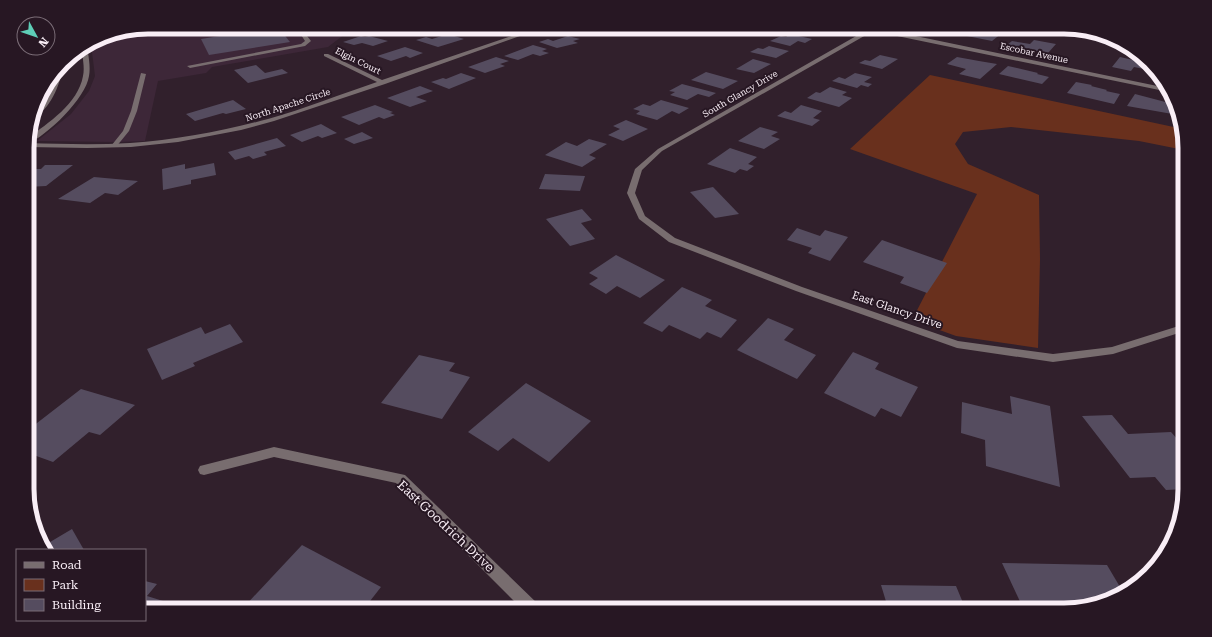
<svg xmlns="http://www.w3.org/2000/svg" width="1212" height="637" font-family="'Roboto Serif',serif">
	<rect width="100%" height="100%" fill="#31202c"/>
	<polygon fill="#3d2738" points="148,27 354,27 328,47 212,67 206,73 158,81 145,141 117,142 37,141 71,114 89,91 95,76 92,52 93,41 102,36"/>
	<polygon fill="#69301d" points="930,75 1183,129 1184,150 1139,141 1011,127 963,132 955,144 968,164 1039,195 1040,259 1038,348 956,336 912,320 977,194 850,149"/>
	<g fill="#554c5f">
		<polygon points="275,27 278,27 290,42 209,55 201,39"/>
		<polygon points="475,27 495,27 491,29 495,30 485,33 470,29"/>
		<polygon points="586,27 604,28 585,36 568,31 577,28 581,29"/>
		<polygon points="804,27 827,27 820,31 826,32 819,36 796,31"/>
		<polygon points="926,27 953,27 957,30 932,31"/>
		<polygon points="978,28 1002,33 992,41 967,36"/>
		<polygon points="448,34 464,39 438,47 416,40 426,37 432,39"/>
		<polygon points="790,34 812,39 805,43 798,41 790,46 770,41 781,36 786,37"/>
		<polygon points="361,36 365,37 369,36 388,41 373,46 362,43 354,45 343,42"/>
		<polygon points="568,36 580,39 573,41 578,43 557,48 539,42 548,39 553,41"/>
		<polygon points="1034,40 1056,44 1048,53 1007,45 1012,41 1030,44"/>
		<polygon points="533,45 547,49 542,51 549,53 540,56 533,54 518,60 504,56"/>
		<polygon points="769,46 789,51 776,58 750,52 758,48 763,49"/>
		<polygon points="405,47 423,53 410,58 406,56 391,61 377,56"/>
		<polygon points="880,55 898,59 882,69 859,63 865,60 870,61"/>
		<polygon points="496,57 509,61 500,64 505,66 485,73 468,67"/>
		<polygon points="957,57 979,61 997,64 980,79 959,74 966,69 947,64"/>
		<polygon points="1120,57 1142,62 1141,63 1146,64 1154,71 1134,67 1131,71 1112,67"/>
		<polygon points="753,59 771,64 754,73 736,69"/>
		<polygon points="256,65 265,73 282,69 288,73 248,83 234,70"/>
		<polygon points="1008,66 1038,73 1037,74 1049,77 1042,84 999,74"/>
		<polygon points="706,72 738,81 723,89 691,80"/>
		<polygon points="461,73 476,78 449,89 431,82 443,78 446,79"/>
		<polygon points="855,73 872,77 864,82 872,84 868,87 861,85 857,88 832,81 839,77 845,79"/>
		<polygon points="1076,82 1092,85 1091,86 1107,90 1106,91 1120,94 1114,104 1067,93"/>
		<polygon points="682,84 716,93 709,97 698,94 687,100 670,95 675,92 669,91"/>
		<polygon points="420,86 433,91 416,97 427,101 410,107 387,98"/>
		<polygon points="830,87 847,92 842,95 852,98 839,107 807,98 816,92 820,93"/>
		<polygon points="1135,94 1173,104 1178,115 1127,106"/>
		<polygon points="233,100 246,109 226,114 223,113 195,121 186,114"/>
		<polygon points="661,100 689,108 679,114 672,111 657,120 636,114 640,111 633,109 643,104 650,106"/>
		<polygon points="375,105 393,112 390,113 395,115 384,119 379,117 359,125 341,117"/>
		<polygon points="801,105 822,111 813,118 820,120 812,126 777,116 785,111 791,113"/>
		<polygon points="626,120 648,129 623,141 608,135 620,129 613,126"/>
		<polygon points="321,124 337,133 322,138 318,136 302,142 290,135"/>
		<polygon points="760,127 778,132 771,136 780,139 764,149 738,141"/>
		<polygon points="362,132 373,138 354,144 344,139"/>
		<polygon points="277,138 286,146 264,152 267,155 253,159 249,156 235,160 228,152"/>
		<polygon points="589,139 607,144 589,155 596,158 582,167 545,155 566,142 577,146"/>
		<polygon points="730,148 757,157 748,164 754,166 747,171 740,169 735,173 707,164"/>
		<polygon points="214,163 216,175 191,180 191,184 163,190 162,169 185,164 185,169"/>
		<polygon points="45,165 73,165 46,186 27,187 27,169 41,169"/>
		<polygon points="545,174 585,176 580,191 539,189"/>
		<polygon points="94,177 138,181 118,195 105,193 90,203 58,199"/>
		<polygon points="713,187 739,214 715,218 690,192"/>
		<polygon points="582,209 592,220 581,223 595,239 570,246 546,219"/>
		<polygon points="797,228 820,236 825,230 848,237 830,261 808,253 812,248 787,240"/>
		<polygon points="882,240 947,263 927,293 900,283 904,277 863,262"/>
		<polygon points="616,255 665,280 640,298 617,286 606,294 589,284 598,278 589,273"/>
		<polygon points="682,287 712,300 705,306 737,320 721,338 707,332 700,339 669,325 662,332 643,323"/>
		<polygon points="768,318 794,329 784,340 816,355 797,379 737,350"/>
		<polygon points="230,324 243,342 193,363 195,366 162,380 147,349 201,327 205,334"/>
		<polygon points="853,352 879,363 875,369 918,387 901,417 881,408 875,417 824,393"/>
		<polygon points="419,355 455,363 449,371 470,377 442,419 381,403"/>
		<polygon points="526,383 591,421 549,462 513,438 498,451 468,432"/>
		<polygon points="81,389 135,405 100,435 89,432 53,462 28,453 28,430"/>
		<polygon points="1010,396 1050,406 1060,487 986,466 985,440 961,433 962,402 1012,414"/>
		<polygon points="1112,415 1128,434 1171,432 1185,448 1185,489 1166,490 1155,477 1130,478 1082,416"/>
		<polygon points="72,529 84,550 47,550 45,545"/>
		<polygon points="302,545 381,587 363,610 246,610 243,608"/>
		<polygon points="1002,563 1107,565 1123,592 1072,610 1024,610"/>
		<polygon points="145,581 157,584 147,596 192,610 145,609"/>
		<polygon points="881,585 956,586 966,610 861,610 860,608 888,608"/>
	</g>
	<g fill="none" stroke-linecap="round" stroke-linejoin="round">
		<g fill="#786d6f" fill-rule="evenodd">
			<polygon points="296,27 300,27 311,41 305,46 190,68 187,66 301,44 305,41"/>
			<polygon points="141,73 146,74 137,111 129,131 116,147 112,147 111,146 123,131 131,111"/>
		</g>
		<g fill="#786d6f" fill-rule="evenodd">
			<path d="M 538,27 L 545,27 L 385,84 L 274,121 L 241,130 L 178,142 L 131,147 L 87,148 L 27,147 L 27,143 C 62,144 96,145 130,143 C 177,140 223,131 268,119 C 304,109 341,94 377,82 L 324,56 L 324,54 L 328,54 L 382,80 Z"/>
			<polygon points="872,27 878,27 877,28 1167,88 1169,92 873,31 662,151 642,170 635,193 645,216 675,238 802,287 958,341 1053,354 1112,347 1185,324 1185,331 1113,354 1053,362 957,348 796,291 669,242 639,219 627,193 635,169 658,149"/>
			<polygon points="274,447 405,475 539,605 542,610 523,610 396,483 274,457 204,475 200,474 198,470 200,466 204,465"/>
		</g>
		<g fill="#786d6f" fill-rule="evenodd">
			<path d="M 87,45 C 88,54 91,67 89,76 C 86,98 47,136 27,144 L 28,138 C 48,123 78,104 83,76 C 85,67 82,57 82,48 Z"/>
			<path d="M 60,68 L 62,69 C 61,83 49,112 34,116 C 37,105 46,99 51,89 C 55,81 55,74 60,68 Z"/>
		</g>
	</g>
	<g text-anchor="middle" dominant-baseline="central" stroke-width="4" stroke-linejoin="round" paint-order="stroke">
		<g font-size="9" fill="#f9eef6" stroke="#271723">
			<text transform="translate(1034 53) rotate(12)">Escobar Avenue</text>
			<text transform="translate(358 61) rotate(26)">Elgin Court</text>
			<text transform="translate(740 94) rotate(-30)">South Glancy Drive</text>
			<text transform="translate(288 105) rotate(-18)">North Apache Circle</text>
		</g>
		<g font-size="11" fill="#f9eef6" stroke="#271723">
			<text transform="translate(897 310) rotate(19)">East Glancy Drive</text>
		</g>
		<g font-size="13" fill="#f9eef6" stroke="#271723">
			<text transform="translate(446 526) rotate(43)">East Goodrich Drive</text>
		</g>
	</g>
	<path d="M0 0H1212V637H0ZM148 34H1064A114 114 0 0 1 1178 148V489A114 114 0 0 1 1064 603H148A114 114 0 0 1 34 489V148A114 114 0 0 1 148 34Z" fill="#271723" fill-rule="evenodd"/>
	<path fill="none" stroke="#f9eef6" stroke-width="5" d="M148 34H1064A114 114 0 0 1 1178 148V489A114 114 0 0 1 1064 603H148A114 114 0 0 1 34 489V148A114 114 0 0 1 148 34Z"/>
	<rect x="16" y="549" width="130" height="72" fill="#271723" stroke="#7b6d77"/>
	<rect x="24" y="562" width="20" height="6" fill="#786d6f" stroke="#7b6d77"/>
	<text x="52" y="569" font-size="12" fill="#f9eef6">Road</text>
	<rect x="24" y="579" width="20" height="12" fill="#69301d" stroke="#7b6d77"/>
	<text x="52" y="589" font-size="12" fill="#f9eef6">Park</text>
	<rect x="24" y="599" width="20" height="12" fill="#554c5f" stroke="#7b6d77"/>
	<text x="52" y="609" font-size="12" fill="#f9eef6">Building</text>
	<g transform="translate(36 36) rotate(130)"><circle r="19" fill="#271723" stroke="#7b6d77"/>
	<path d="M0-3L7 15L0 10L-7 15Z" fill="#5eceb7"/>
	<text y="-6" font-size="11" font-weight="bold" text-anchor="middle" fill="#f9eef6">N</text>
	</g>
</svg>
